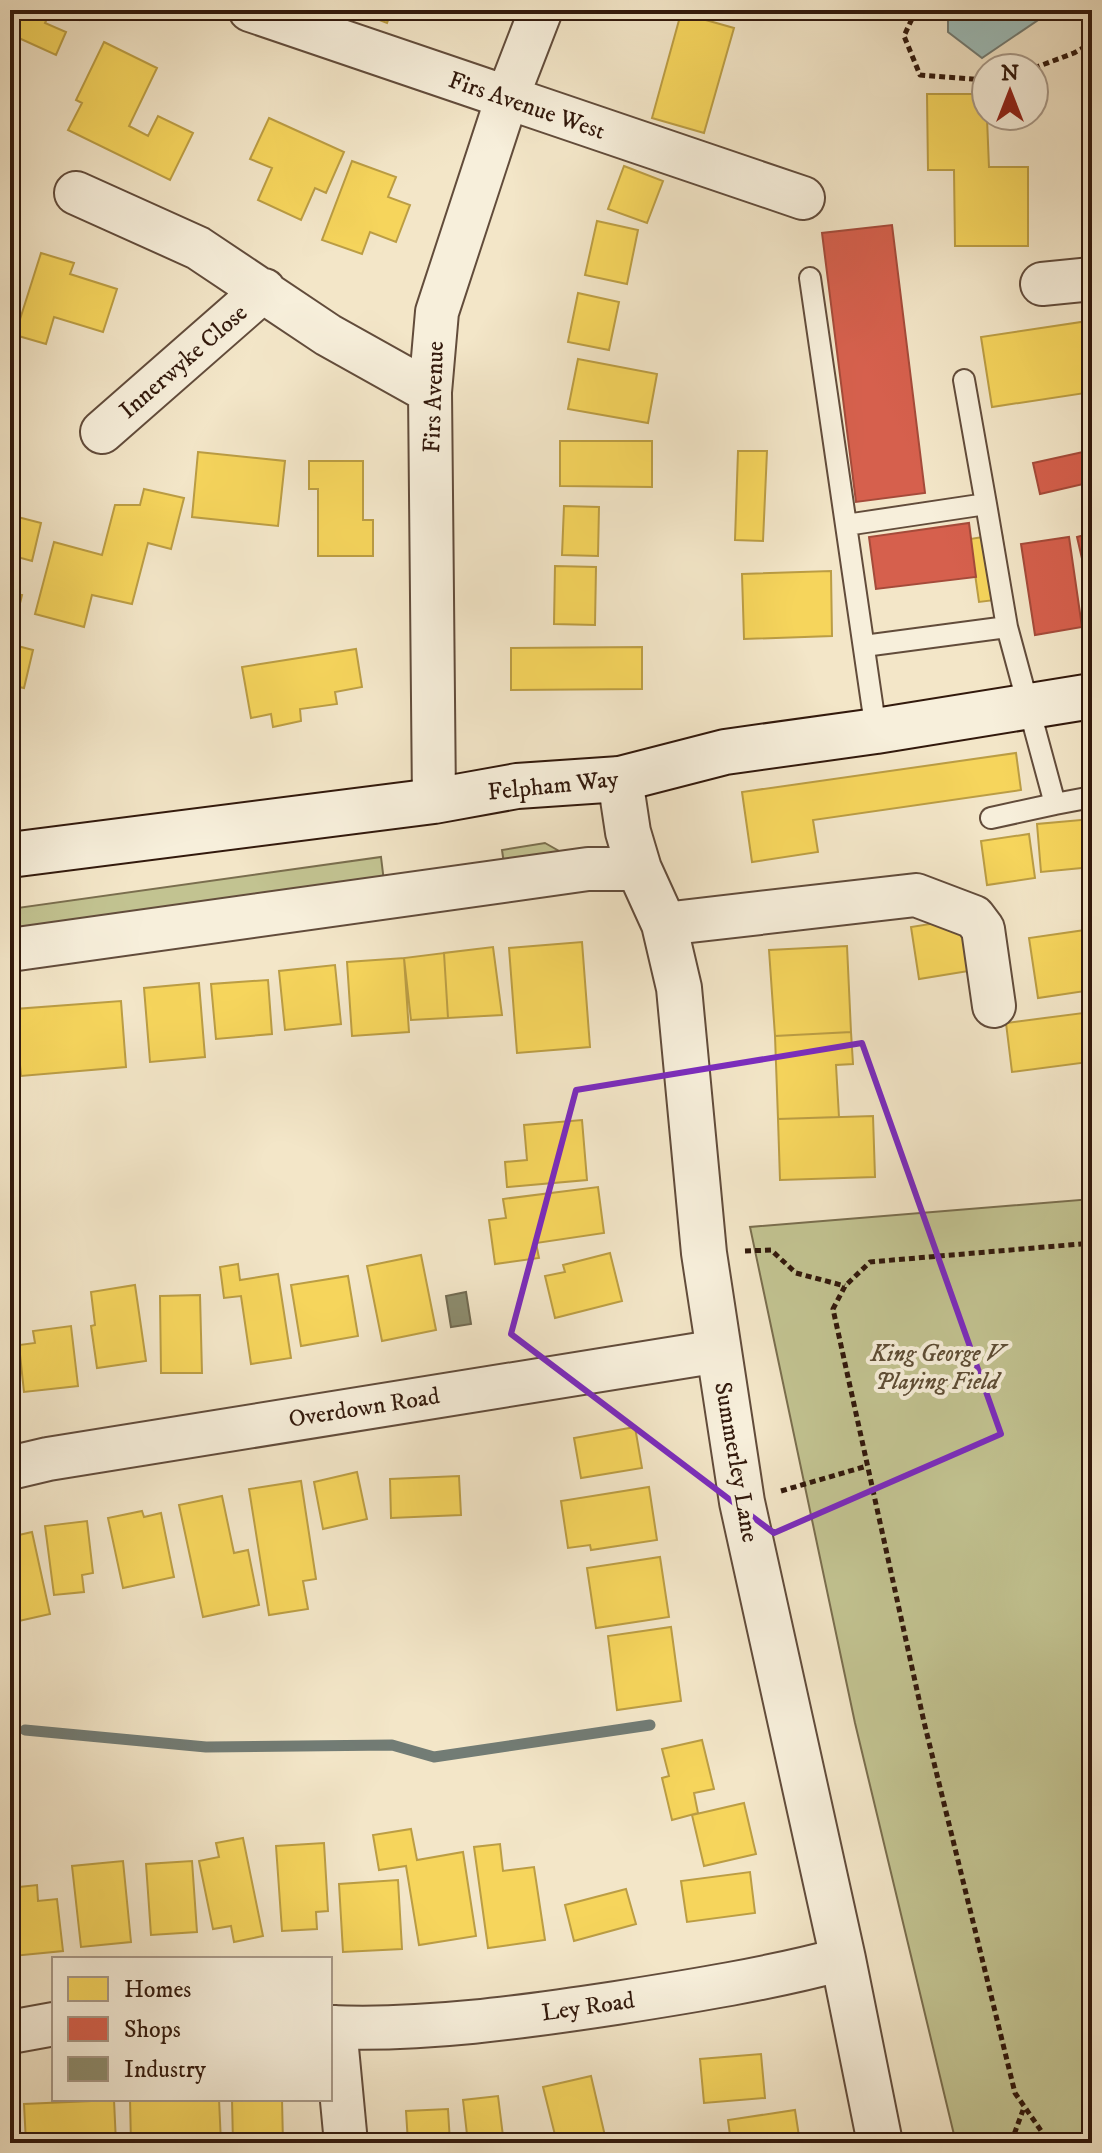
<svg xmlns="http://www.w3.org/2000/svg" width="1102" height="2153" viewBox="0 0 1102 2153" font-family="'IM FELL DW Pica',serif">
<rect width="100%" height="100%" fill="#f3e6c8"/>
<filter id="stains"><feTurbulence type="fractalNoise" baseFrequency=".0025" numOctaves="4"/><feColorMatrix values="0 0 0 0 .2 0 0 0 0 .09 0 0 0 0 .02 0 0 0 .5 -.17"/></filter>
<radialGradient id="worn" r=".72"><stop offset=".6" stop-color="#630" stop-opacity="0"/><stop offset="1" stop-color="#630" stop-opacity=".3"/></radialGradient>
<path fill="#c2c391" stroke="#7a6e4e" stroke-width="2" d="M545,843L575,860L505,871L502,850Z
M381,857L385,890L10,946V909Z
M1092,1199V2143H956L855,1723L750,1227Z"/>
<path fill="#9dbebb" stroke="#727c75" stroke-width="2" d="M948,10H1053L982,58L948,32Z"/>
<path fill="#f6d55c" stroke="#bb9d44" stroke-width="2" d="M19,10H51L45,23L66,32L56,55L10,34V16L15,19Z
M58,10H84L79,20Z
M354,10H392L387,23Z
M681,13L734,28L704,133L652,118Z
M104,42L157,68L129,126L148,136L158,116L193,133L170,180L68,130L82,103L76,100Z
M927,94H986L989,167H1028V246H955L954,170H928Z
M269,118L344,152L326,193L315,188L301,220L258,200L272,168L250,159Z
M352,161L396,177L388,197L410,205L396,242L370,232L362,254L322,240Z
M624,166L663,181L647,223L608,209Z
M597,221L638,230L627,284L585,275Z
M41,253L74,263L70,274L117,289L103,332L54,317L46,344L15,335Z
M578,293L619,302L609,350L568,342Z
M1088,321L1092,347V392L992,407L981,337Z
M578,359L657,374L648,423L568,409Z
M560,441H652V487L560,486Z
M738,451H767L763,541L735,540Z
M198,452L285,461L278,526L192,517Z
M309,461H363V520H373V556H318V489H309Z
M144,489L184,498L171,549L148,543L132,604L92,595L84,627L35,614L54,542L102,555L115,505H140Z
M564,506L599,507L598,556L562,555Z
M10,515L41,523L32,561L10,555Z
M1002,534L1011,598L979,602L970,539Z
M555,566L596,567L595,625L554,624Z
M831,571L832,636L744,639L742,574Z
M10,593L22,595L10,644L33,650L24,688L14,686L10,703Z
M642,647V689L511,690V648Z
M356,649L362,687L335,692L337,704L300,709L301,721L273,727L271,714L251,718L242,667Z
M1016,753L1021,790L813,820L818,852L752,862L742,792Z
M1092,819V867L1041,872L1037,824Z
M1029,834L1035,878L987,885L981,841Z
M974,917L981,969L919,979L911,927Z
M1092,929V990L1038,998L1029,938Z
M582,942L590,1047L517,1053L509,948Z
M847,946L851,1032L775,1036L769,950Z
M493,947L502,1015L448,1018L444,953Z
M444,953L448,1018L411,1020L404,958Z
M404,958L409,1032L352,1036L347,962Z
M335,965L341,1024L285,1030L279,971Z
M268,980L272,1034L216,1039L211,984Z
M199,983L205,1057L150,1062L144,988Z
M121,1001L126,1067L21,1076L15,1009Z
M1083,1013L1089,1062L1012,1072L1006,1023Z
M851,1032L853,1064L836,1065L839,1117L778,1119L775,1036Z
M873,1116L875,1177L780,1180L778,1119Z
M582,1120L587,1180L507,1187L505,1162L527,1160L524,1125Z
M598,1187L604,1233L536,1243L539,1258L495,1264L489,1220L506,1218L503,1199Z
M610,1253L622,1301L555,1318L545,1276L565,1272L563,1265Z
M421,1255L436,1330L382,1341L367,1266Z
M238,1264L240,1280L278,1274L291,1358L251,1364L241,1296L224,1298L220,1267Z
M348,1276L358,1336L301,1346L291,1285Z
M135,1285L146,1361L97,1368L91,1326L95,1325L91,1292Z
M200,1295L202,1373H161L160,1296Z
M71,1326L78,1386L24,1392L19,1345L35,1343L33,1331Z
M635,1427L642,1468L581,1478L574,1438Z
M357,1472L367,1519L323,1529L314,1482Z
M459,1476L461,1515L391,1518L390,1479Z
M301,1481L316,1579L303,1581L308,1609L269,1615L249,1489Z
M649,1487L657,1540L591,1550L590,1545L568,1548L561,1501Z
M222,1496L234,1553L248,1550L259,1605L203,1617L179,1505Z
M142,1511L144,1517L161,1513L174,1577L123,1588L108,1518Z
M87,1521L93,1573L82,1575L84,1592L54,1595L45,1526Z
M32,1532L50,1614L10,1623V1537Z
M660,1557L669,1617L596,1628L587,1568Z
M671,1627L681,1701L617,1710L608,1636Z
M702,1740L714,1789L694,1793L698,1813L672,1820L662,1778L669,1776L662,1749Z
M744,1803L756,1854L704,1866L692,1815Z
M411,1829L417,1860L463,1852L476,1936L419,1945L406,1866L379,1870L373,1835Z
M243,1838L263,1936L234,1942L231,1926L213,1929L199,1861L219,1857L216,1843Z
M324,1843L328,1911L316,1912L317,1929L282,1931L276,1846Z
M500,1844L503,1871L534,1867L545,1940L488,1948L474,1847Z
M123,1861L131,1942L81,1947L72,1866Z
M192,1861L197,1932L151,1935L146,1864Z
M750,1872L755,1913L687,1922L681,1881Z
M398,1880L402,1949L343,1952L339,1884Z
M37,1885L38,1901L57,1899L63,1951L13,1956L10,1888Z
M626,1889L636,1924L574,1941L565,1905Z
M761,2054L765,2098L704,2103L700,2059Z
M591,2076L605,2136L576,2143H557L543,2087Z
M498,2096L503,2136L533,2133L534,2143H468L463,2100Z
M130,2099H219L221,2143H131Z
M232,2099H282L283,2143H233Z
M114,2100L116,2143H26L24,2104Z
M448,2109L450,2143H408L406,2111Z
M795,2110L800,2143H731L728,2120Z
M10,2127H16L17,2143H10Z"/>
<path fill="#d6604d" stroke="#a54b3a" stroke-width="2" d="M892,225L925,493L856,502L822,233Z
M1092,450V482L1040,494L1033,463Z
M969,523L976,577L876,589L869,537Z
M1092,533V602L1077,537Z
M1069,537L1082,627L1035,635L1021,544Z"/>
<path fill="#8c8c6e" stroke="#716a51" stroke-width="2" d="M466,1292L471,1324L451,1327L446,1296Z"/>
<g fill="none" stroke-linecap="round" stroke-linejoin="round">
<path stroke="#727c75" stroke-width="11" d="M25,1730L206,1747L392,1745L434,1757L650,1725"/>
<defs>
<path id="service" d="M810,278L876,731
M986,504L1007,627L1055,804L991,818
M846,525L986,504L964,380
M864,646L1007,627
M1055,804L1092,797"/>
<path id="minor" d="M250,10L803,198
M76,193L198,248L328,335L430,392
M1042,284L1092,279
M102,432L264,290
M434,801L430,392L437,312L507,98L541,10
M664,924L916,895L974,917L983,929L994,1006
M10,950L588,869H639
M10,1468L48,1459L719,1351
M330,2027C423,2031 524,2017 616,2003C692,1991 768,1979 843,1959
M335,2027L346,2143
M10,2032L54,2024"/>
<path id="tertiary" d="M620,779L628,832L639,869L664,924L679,988L704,1253L742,1502L843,1959L880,2143"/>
<path id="secondary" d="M10,855L434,801L517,786L620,779L725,752L876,731L1092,696"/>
</defs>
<use href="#service" stroke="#624c3b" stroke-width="24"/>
<use href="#minor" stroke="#624c3b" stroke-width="46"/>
<use href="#tertiary" stroke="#624c3b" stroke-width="48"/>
<use href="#secondary" stroke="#32190c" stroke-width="48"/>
<path stroke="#32190c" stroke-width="5" stroke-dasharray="6 4" stroke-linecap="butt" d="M916,10L904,36L920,75L986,80
M1034,68L1074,53L1092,43
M745,1251L771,1250L796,1273L845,1286
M781,1491L867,1466
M1011,2143L1023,2110
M1056,2143L1044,2135L1015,2093L924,1722L833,1309L845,1286L870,1262L1092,1243"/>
<use href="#service" stroke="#f7efdb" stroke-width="20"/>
<use href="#minor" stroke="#f7efdb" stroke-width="42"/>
<use href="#tertiary" stroke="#f7efdb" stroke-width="44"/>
<use href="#secondary" stroke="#f7efdb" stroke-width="44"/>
</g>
<path fill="none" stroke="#7b2cbf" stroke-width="6" stroke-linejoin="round" d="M862,1043L1001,1434L774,1533L511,1334L576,1090Z"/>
<g text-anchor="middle" stroke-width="8" stroke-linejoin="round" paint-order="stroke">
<g font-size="24" fill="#32190c" stroke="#f7efdb">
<text transform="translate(527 105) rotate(19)" y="8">Firs Avenue West</text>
<text transform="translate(183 361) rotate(-41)" y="8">Innerwyke Close</text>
<text transform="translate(433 397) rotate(-88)" y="8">Firs Avenue</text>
<text transform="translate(553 785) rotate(-6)" y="8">Felpham Way</text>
<text transform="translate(364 1407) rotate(-9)" y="8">Overdown Road</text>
<text transform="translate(737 1462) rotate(80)" y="8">Summerley Lane</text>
<text transform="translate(588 2006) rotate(-8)" y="8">Ley Road</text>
</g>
<g font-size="24" font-style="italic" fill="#5d4c34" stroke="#f7efdb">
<text x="937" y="1361">King George V<tspan x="937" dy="28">Playing Field</tspan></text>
</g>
</g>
<rect width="1102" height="2153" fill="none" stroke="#f3e6c8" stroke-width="40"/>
<rect x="12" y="12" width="1078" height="2129" fill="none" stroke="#32190c" stroke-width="4"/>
<rect x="20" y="20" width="1062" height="2113" fill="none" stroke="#32190c" stroke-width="2"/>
<rect x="52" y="1957" width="280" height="144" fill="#f7efdb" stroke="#a89988" stroke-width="2"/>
<rect x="68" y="1977" width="40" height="24" fill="#f6d55c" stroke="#a89988" stroke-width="2"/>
<text x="124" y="1997" font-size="24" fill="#32190c">Homes</text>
<rect x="68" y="2017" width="40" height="24" fill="#d6604d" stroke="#a89988" stroke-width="2"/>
<text x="124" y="2037" font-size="24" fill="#32190c">Shops</text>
<rect x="68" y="2057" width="40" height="24" fill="#8c8c6e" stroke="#a89988" stroke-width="2"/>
<text x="124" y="2077" font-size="24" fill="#32190c">Industry</text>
<g transform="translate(1010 92)"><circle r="38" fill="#f7efdb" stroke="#a89988" stroke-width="2"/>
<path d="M0-6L14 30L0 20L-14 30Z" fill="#8f2418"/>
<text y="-12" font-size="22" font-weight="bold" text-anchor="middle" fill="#32190c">N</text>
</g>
<rect width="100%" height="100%" filter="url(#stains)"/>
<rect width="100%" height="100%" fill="url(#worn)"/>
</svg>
